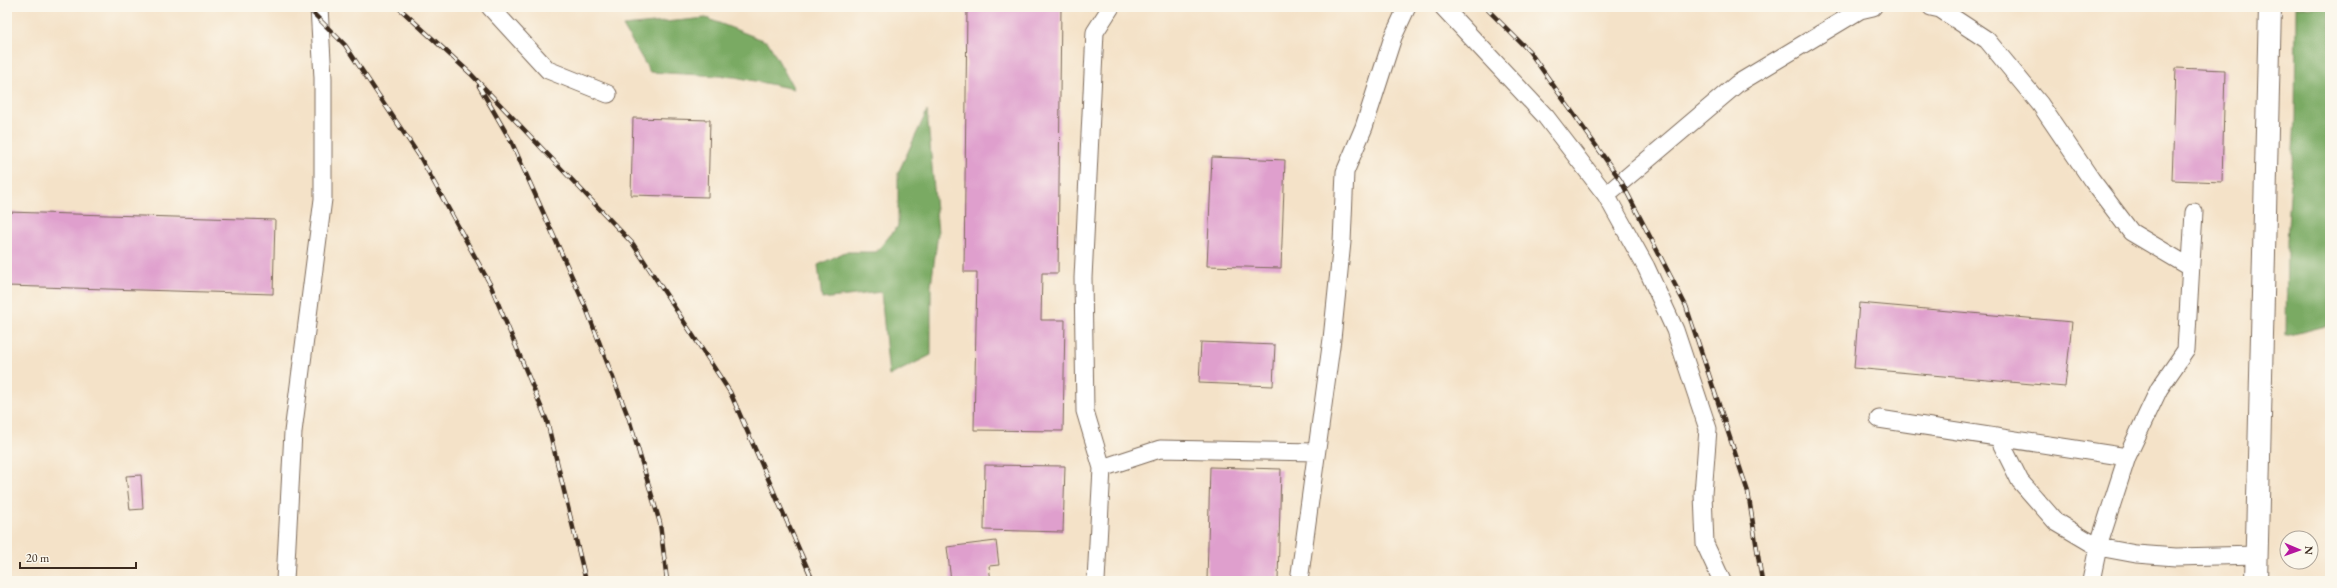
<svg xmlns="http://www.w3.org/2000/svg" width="2337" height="588" viewBox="0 0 2337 588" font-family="'EB Garamond',serif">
<rect width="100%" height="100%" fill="#fbf7ec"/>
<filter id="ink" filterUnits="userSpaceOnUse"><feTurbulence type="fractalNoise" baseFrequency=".025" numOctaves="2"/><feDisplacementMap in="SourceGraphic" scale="8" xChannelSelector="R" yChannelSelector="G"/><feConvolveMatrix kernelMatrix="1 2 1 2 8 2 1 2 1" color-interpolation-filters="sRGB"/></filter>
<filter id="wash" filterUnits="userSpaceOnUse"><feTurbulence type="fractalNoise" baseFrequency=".012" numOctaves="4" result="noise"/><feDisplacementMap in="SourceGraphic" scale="16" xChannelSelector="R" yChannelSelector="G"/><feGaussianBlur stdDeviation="0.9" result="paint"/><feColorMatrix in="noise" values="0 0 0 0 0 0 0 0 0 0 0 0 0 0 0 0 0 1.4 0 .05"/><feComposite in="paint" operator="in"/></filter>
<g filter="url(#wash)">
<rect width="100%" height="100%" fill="#f4e2c8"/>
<path fill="#7aaa64" stroke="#5a6a41" d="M2296,7H2330V325L2286,336L2287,241L2295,119Z
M706,18L768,42L794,89L735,77L650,72L623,26Z
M927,111L938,233L931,286V355L889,376L881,292L822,299L818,265L845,252H876L898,226V173Z"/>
<g id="blocks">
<path fill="#df9fcd" d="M967,7H1061L1058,273H1042L1041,320H1065L1063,431L974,430L977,272H964Z
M2176,68L2225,70L2222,182L2172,180Z
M633,118L710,120L708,197L631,195Z
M1212,157L1285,160L1281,268L1207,266Z
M7,212L275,220L273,294L7,286Z
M1859,303L2072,322L2065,387L1854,368Z
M1201,342L1275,345L1273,386L1199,383Z
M985,465L1065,466L1063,532L984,530Z
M1210,467L1281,469L1278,581H1207Z
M141,475L143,509L130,510L126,476Z
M2329,536L2330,581H2327Z
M996,541L999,565L989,566L991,581H951L947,547Z"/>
</g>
</g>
<g filter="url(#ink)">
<use href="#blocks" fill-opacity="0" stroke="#7c6a5a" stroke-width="1"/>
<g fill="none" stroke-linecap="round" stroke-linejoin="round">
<defs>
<path id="service" d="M490,7L548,70L608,94
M1443,7L1546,117L1606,195L1646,267L1675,330L1708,429L1703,494L1705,544L1722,581
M1931,7L1940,9L1987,40L2040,104L2091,179L2131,232L2190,267
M1606,195L1737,84L1860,10L1873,7
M1879,419L2127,457
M1998,437L2020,481L2056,522L2098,547L2136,554L2176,557L2257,555
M1102,468L1160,449L1316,452
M285,581L293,432L323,199V78L319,7
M1096,581L1102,468L1085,411L1083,278L1095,32L1111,7
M1299,581L1332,339L1342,242L1345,172L1364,127L1393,37L1407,7
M2091,581L2098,547L2127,457L2159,389L2186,350L2194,212"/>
<path id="minor" d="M2256,581L2270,7"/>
</defs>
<use href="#service" stroke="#7c6a5a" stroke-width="19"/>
<use href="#minor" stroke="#7c6a5a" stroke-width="24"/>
<use href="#service" stroke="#fff" stroke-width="17"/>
<use href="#minor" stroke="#fff" stroke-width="22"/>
<defs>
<path id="rail" d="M307,7L345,45L420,157L490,284L547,421L586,581
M398,7L471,74L633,244L730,392L813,581
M1485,7L1529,51L1621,181L1686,306L1748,492L1762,581
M479,86L512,143L539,203L586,308L629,419L660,523L667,581"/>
</defs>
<use href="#rail" stroke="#3b2a1e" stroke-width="4.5"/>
<use href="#rail" stroke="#fbf7ec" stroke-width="3" stroke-dasharray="9" stroke-linecap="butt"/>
</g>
</g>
<rect width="2337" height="588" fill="none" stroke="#fbf7ec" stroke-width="24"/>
<g transform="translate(2299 550) rotate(92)"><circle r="19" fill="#fbf7ec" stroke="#aea59a"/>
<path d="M0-3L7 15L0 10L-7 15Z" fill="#b5179e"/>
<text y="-6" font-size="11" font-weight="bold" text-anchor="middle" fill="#3b2a1e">N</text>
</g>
<path d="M20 562v6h116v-6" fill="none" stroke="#3b2a1e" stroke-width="2"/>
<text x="26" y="562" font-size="12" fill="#3b2a1e" stroke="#fbf7ec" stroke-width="3" paint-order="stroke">20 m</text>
</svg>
